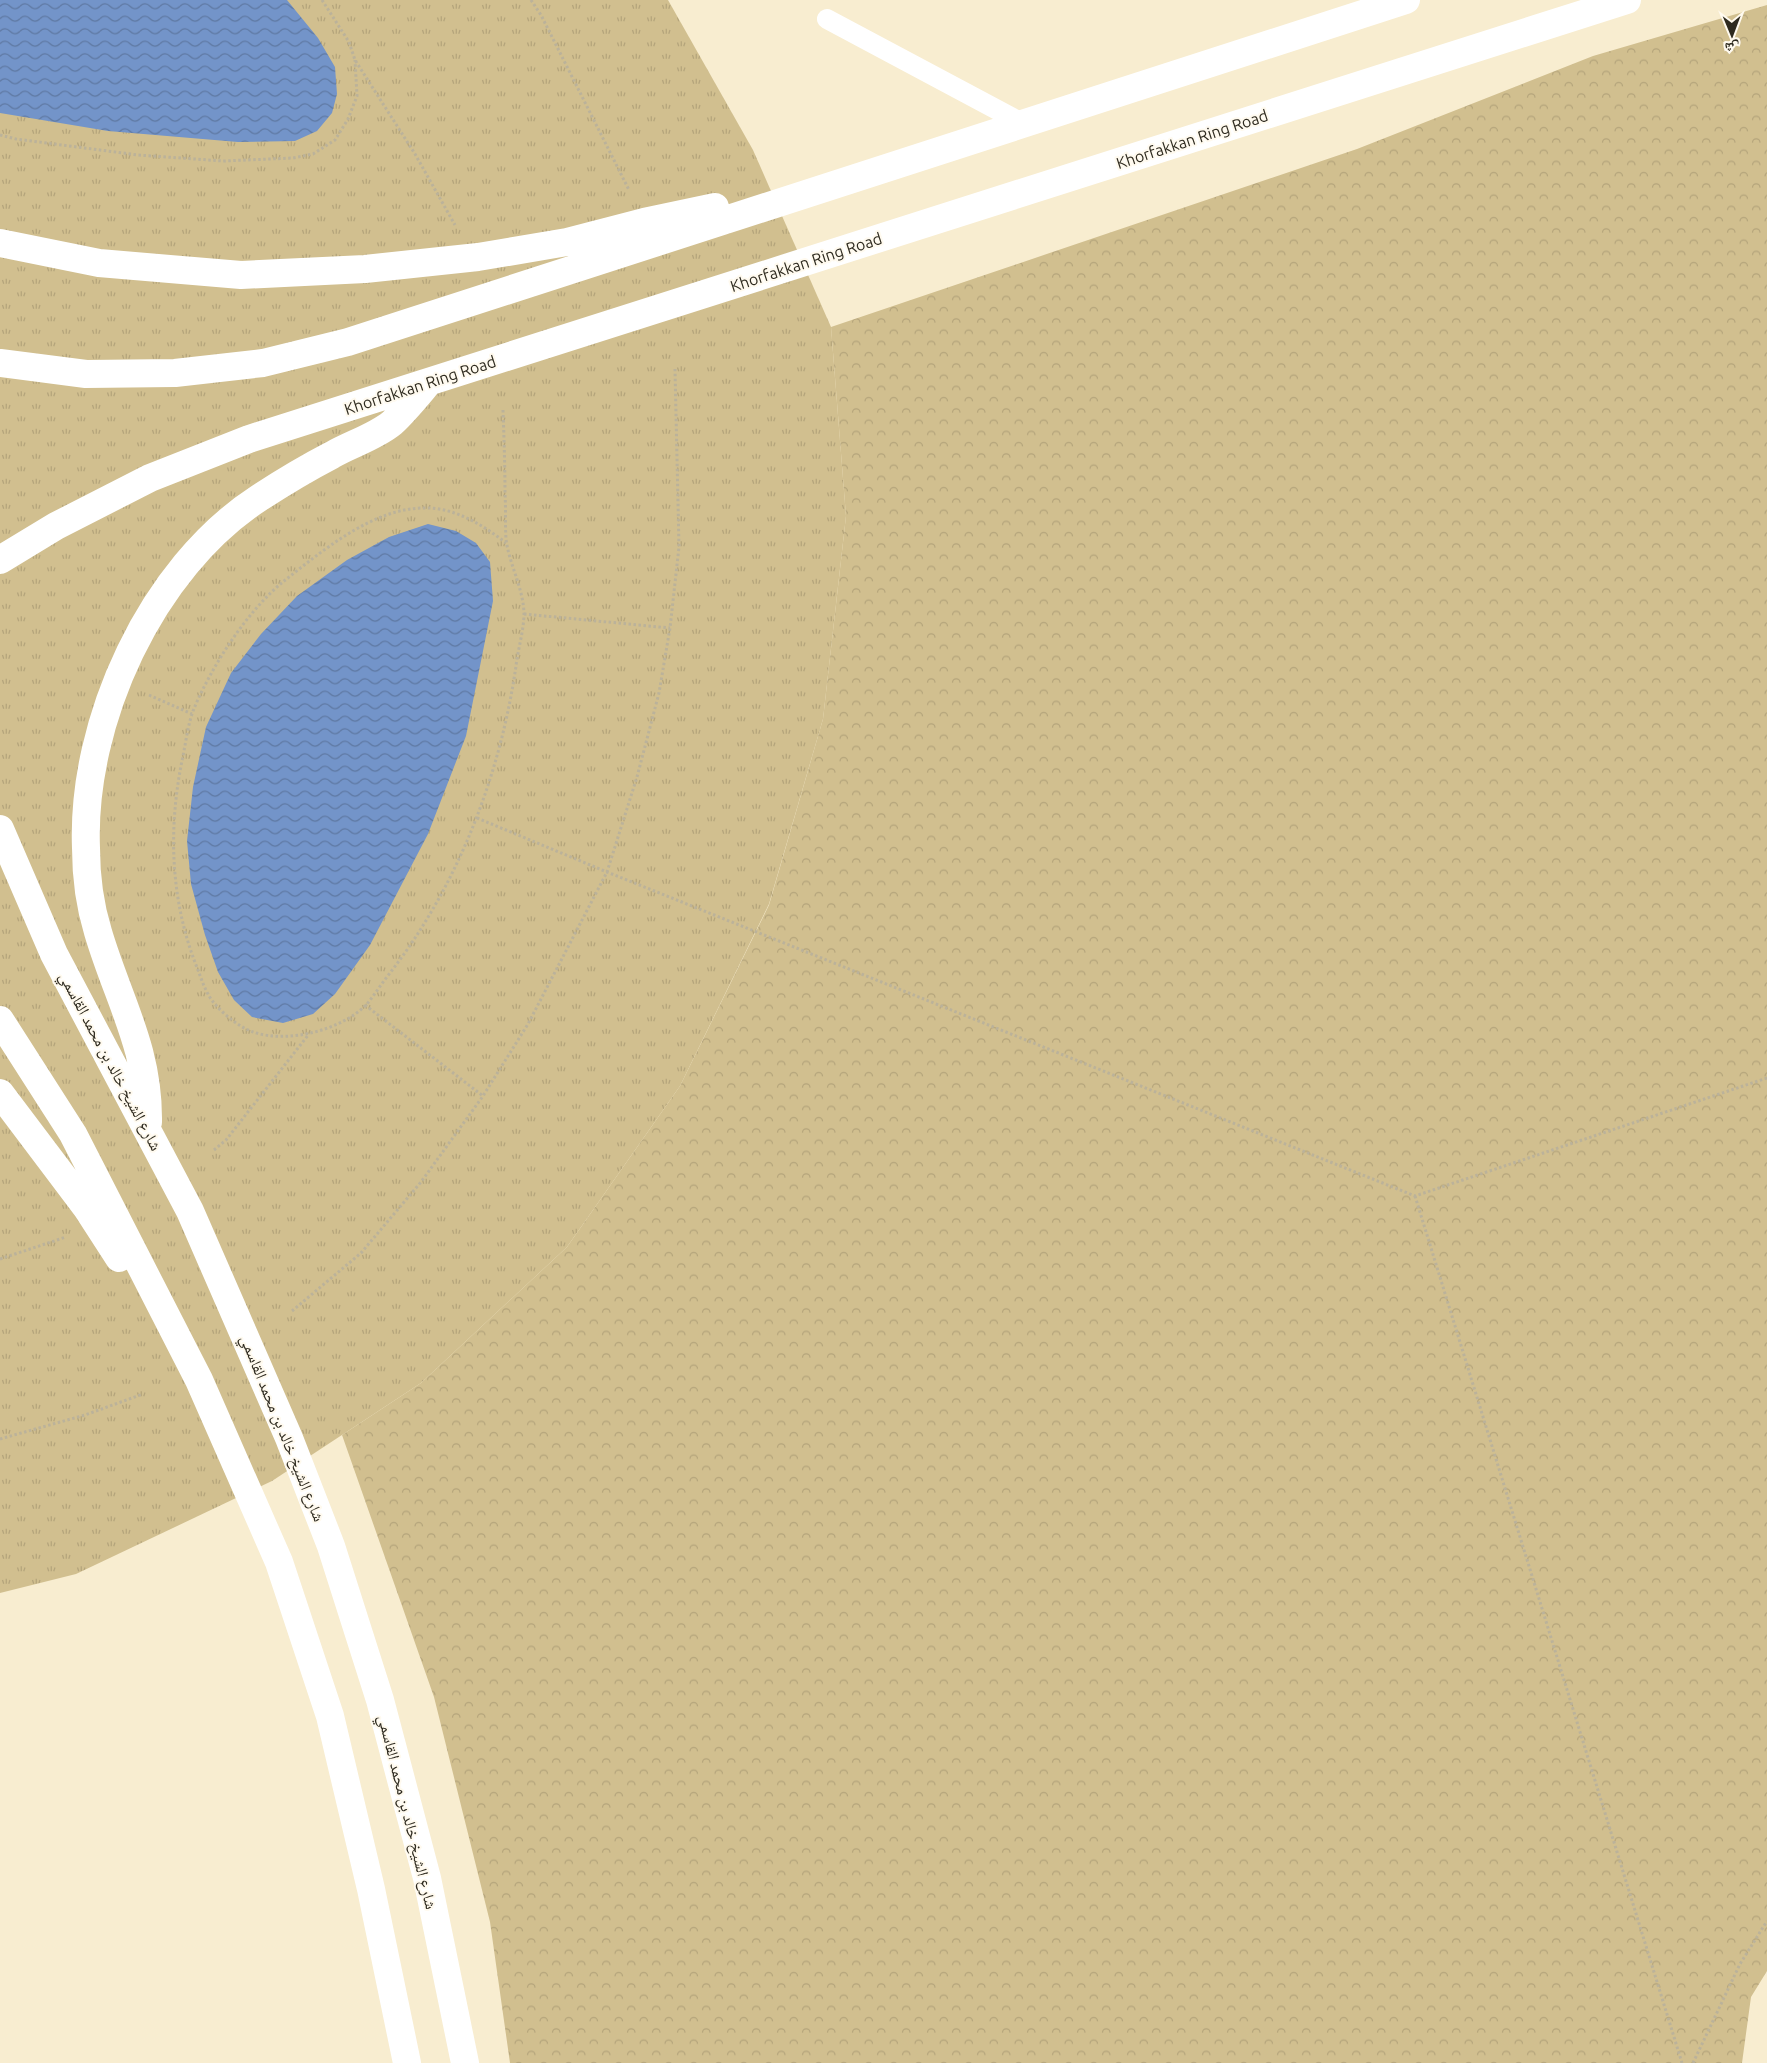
<svg xmlns="http://www.w3.org/2000/svg" width="1767" height="2063" viewBox="0 0 1767 2063" font-family="Ubuntu,'Noto Naskh Arabic',sans-serif">
<defs>
<pattern id="grass-tufts" width="24" height="20" patternUnits="userSpaceOnUse" patternTransform="scale(1.25)"><rect width="24" height="20" fill="#d1bf8f"/><path d="M3 7l-1-3M5 7V3M7 7l1-3M15 17l-1-3M17 17v-4M19 17l1-3" fill="none" stroke="#b4a47b"/></pattern>
<pattern id="park-crowns" width="20" height="18" patternUnits="userSpaceOnUse" patternTransform="scale(1.25)"><rect width="20" height="18" fill="#d1bf8f"/><path d="M2 6a3 3 0 1 1 6 0M12 15a3 3 0 1 1 6 0" fill="none" stroke="#b4a47b"/></pattern>
<pattern id="water-waves" width="16" height="10" patternUnits="userSpaceOnUse" patternTransform="scale(1.25)"><rect width="16" height="10" fill="#7394c9"/><path d="M0 5q4-4 8 0t8 0" fill="none" stroke="#5f79a3"/></pattern>
</defs>
<rect width="100%" height="100%" fill="#f8edd0"/>
<path fill="url(#grass-tufts)" d="M0,0H668L753,150L831,327L846,516L823,719L769,904L680,1086L567,1247L421,1383L272,1481L76,1574L0,1593Z"/>
<path fill="url(#park-crowns)" d="M1767,5V1971L1751,1997L1742,2063H510L490,1922L434,1697L342,1435L421,1383L567,1247L680,1086L769,905L823,719L846,516L831,327L1357,149L1593,56Z"/>
<path fill="url(#water-waves)" d="M0,0H287L318,38L335,67L337,94L332,113L317,131L295,141L238,142L108,131L0,113Z
M428,524L456,531L476,543L490,562L493,601L466,736L428,834L370,945L335,994L313,1014L283,1023L252,1017L234,1000L218,972L205,935L191,884L187,841L193,787L206,727L231,673L261,634L297,596L347,560L389,537Z"/>
<g fill="none" stroke-linecap="round" stroke-linejoin="round">
<path stroke="#bbb29a" stroke-width="3" stroke-dasharray="2.5 2.5" stroke-linecap="butt" d="M322,0L349,42L355,60L415,154L455,225
M531,0L541,15L629,190
M0,135L16,139L138,155L223,161L293,158L313,154L335,140L348,119L357,96L355,60
M503,410C504,438 505,466 505,494C506,509 505,524 506,539C509,564 523,587 524,613C524,630 518,649 516,666C500,776 458,885 390,973C382,983 375,994 367,1004C342,1030 288,1044 253,1032C238,1027 215,1008 208,994C203,985 200,975 196,965C170,898 168,826 183,756C186,741 188,725 193,711C211,667 247,611 284,581C322,551 373,508 424,508C454,507 483,525 506,543
M524,614L670,628
M149,695L192,714
M477,818L607,872L1415,1196L1767,1078
M365,1005L483,1096
M214,1150L226,1140L309,1034
M1415,1196L1682,2063
M0,1259L66,1237
M292,1311L361,1253L421,1182L483,1096L528,1024L607,872L637,777L659,693L670,628L679,547L675,369
M0,1439L85,1415L143,1394
M1693,2063L1740,1964L1767,1921"/>
<path stroke="#fff" stroke-width="20" d="M827,19L1024,124"/>
<path stroke="#fff" stroke-width="28" d="M0,243L99,263L241,275L365,269L478,257L567,242L644,222L715,207
M0,363L86,374L175,373L263,363L348,342L1406,0
M0,560L56,526L150,478L249,439L1627,0
M0,829L54,954L190,1211L289,1438L331,1546L380,1700L427,1878L465,2063
M0,1020L73,1134L199,1380L279,1562L330,1716L371,1889L407,2063
M0,1093L86,1207L119,1258
M148,1122C149,1048 118,1000 98,932C90,906 86,875 86,848C81,722 151,568 259,498C282,483 307,468 332,455C351,444 375,437 392,423C405,411 417,396 428,383"/>
</g>
<g text-anchor="middle" stroke-width="4" stroke-linejoin="round" paint-order="stroke">
<g font-size="16" fill="#2e2a1f" stroke="#fffaef">
<text transform="translate(1192 139) rotate(-18)" y="6">Khorfakkan Ring Road</text>
<text transform="translate(806 262) rotate(-18)" y="6">Khorfakkan Ring Road</text>
<text transform="translate(420 385) rotate(-18)" y="6">Khorfakkan Ring Road</text>
<text transform="translate(111 1061) rotate(62)" y="6">شارع الشيخ خالد بن محمد القاسمي</text>
<text transform="translate(283 1428) rotate(68)" y="6">شارع الشيخ خالد بن محمد القاسمي</text>
<text transform="translate(408 1812) rotate(76)" y="6">شارع الشيخ خالد بن محمد القاسمي</text>
</g>
</g>
<g transform="translate(1732 35) rotate(179)" stroke="#fffaef" stroke-width="4" paint-order="stroke">
<path d="M0-4L9 19L0 12L-9 19Z" fill="#2e2a1f"/>
<text y="-8" font-size="14" font-weight="bold" text-anchor="middle" fill="#2e2a1f">ش</text>
</g>
</svg>
